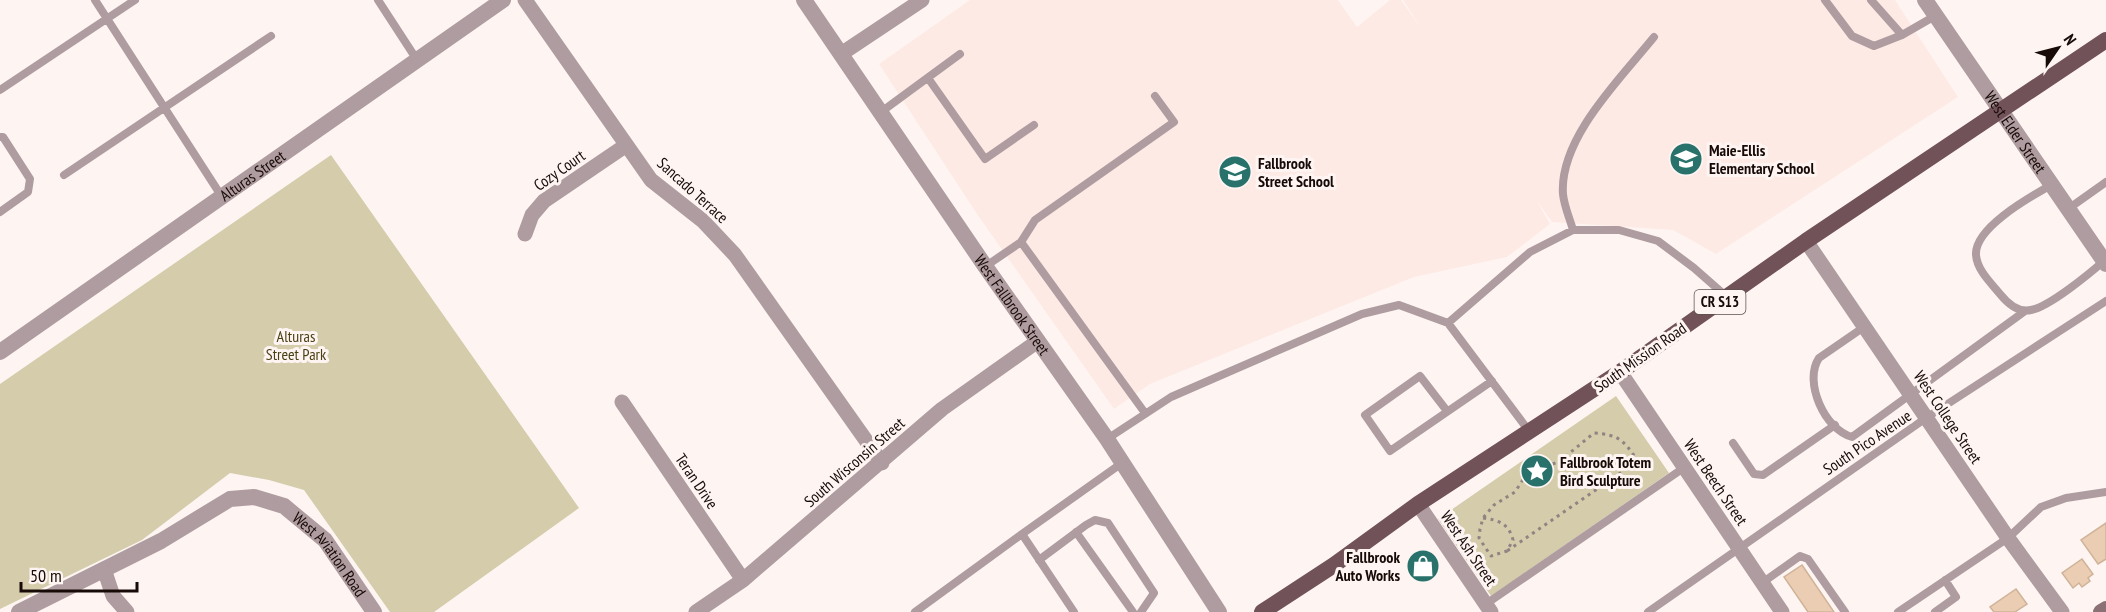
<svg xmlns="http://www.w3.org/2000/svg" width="2106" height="612" viewBox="0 0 2106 612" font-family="'PT Sans Narrow',sans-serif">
<rect width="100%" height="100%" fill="#fef5f3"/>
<path fill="#feeae4" d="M970,0H1338L1357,27L1390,0H1401L1421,28L1403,0H1895L1958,97L1716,254L1673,230L1552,222L1537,201L1550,224L1507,257L1414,277L1150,384L1114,409L977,214L879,64Z"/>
<path fill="#d4ccaa" d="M331,155L579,508L434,612H390L304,490L269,480L230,473L142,540L0,609V384Z
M1616,396L1669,473L1491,596L1438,519Z"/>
<path fill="#eacdb2" stroke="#cfb398" stroke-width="1.5" d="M2106,523V559L2098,564L2081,540Z
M2082,559L2093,574L2088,578L2090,581L2082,587L2079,583L2073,588L2062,573Z
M1802,565L1834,612H1808L1784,577Z
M2016,589L2027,604L2015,612H1994L1990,607Z"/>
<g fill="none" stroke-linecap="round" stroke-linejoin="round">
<path stroke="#8f8482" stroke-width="3" stroke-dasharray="3 4.5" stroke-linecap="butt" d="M1483,518C1499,520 1509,524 1513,540L1507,551L1491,556L1479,538L1480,529L1483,518L1494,505L1515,492L1526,475L1560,461L1594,433C1620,435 1623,440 1638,461L1507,551"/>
<path stroke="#af9ca0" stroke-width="8" d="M95,0L222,197
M378,0L417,60
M1825,0L1852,36L1874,46L1902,35L1935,16
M1871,0L1902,35
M928,78L985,159L1034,125
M0,90L135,0
M881,112L960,54
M0,137H3L30,179L28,192L0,212
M64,175L271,36
M2051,185C2030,197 1974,228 1976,255C1977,270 1991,283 2000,294C2008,304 2018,313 2031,310C2049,307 2089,274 2104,261
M2068,209L2106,182
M1573,230C1570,219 1564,206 1563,194C1559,138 1621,78 1654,37
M1021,242L1035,220L1174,122L1155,96
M986,266L1021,242L1145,413
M1448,323L1530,252L1573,230H1619L1658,241L1694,268L1727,297
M1864,327L1819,358C1803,382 1825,430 1852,437L2025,311
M1447,411L1420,376L1365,415L1390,451L1492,381
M1107,439L1171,397L1362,314L1399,305L1448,323L1529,431
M1733,443L1754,474L1763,475L1835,425
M1076,532L1133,612
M1039,560L1086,525L1095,520L1108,523L1154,593L1141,612
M1762,583L1800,556L1808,559L1845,612
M1486,604L1685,467
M915,612L1022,534
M1074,612L1022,534L1122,463
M1648,612L1926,418L2106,301
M1898,612L2008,538L2041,507L2066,498L2106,492
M1935,612L1956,597L1945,580"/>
<path stroke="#af9ca0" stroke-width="15" d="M525,0L651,180L703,221L735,255L882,463
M841,54L922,0
M525,234L532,215L544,201L625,146
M1806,241L2008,538L2062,612
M1620,372L1782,612
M622,402L743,580
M1418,504L1491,612
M104,569L113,596L127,612
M696,612L743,580L942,409L1038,341"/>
<g stroke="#af9ca0" stroke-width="16">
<path id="s1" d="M804,0L985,266L1107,439L1219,612"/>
<path id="s2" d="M1925,0L2106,264"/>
<path id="s3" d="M0,352L503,0"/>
<path id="s4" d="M19,612L161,541L230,499L254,497L284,506L325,540L374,612"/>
</g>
<path stroke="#8b7176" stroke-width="16" d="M2101,612L2106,609"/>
<path stroke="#715259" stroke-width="16" d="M1262,612L1334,565L1418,504L1620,372L1806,241L2106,40"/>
</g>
<defs>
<symbol id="school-disc" viewBox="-11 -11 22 22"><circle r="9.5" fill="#29726b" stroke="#fef5f3"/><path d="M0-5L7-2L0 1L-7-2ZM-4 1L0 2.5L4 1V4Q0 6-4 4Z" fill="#fff"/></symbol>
<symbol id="sight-disc" viewBox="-11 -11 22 22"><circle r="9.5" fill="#29726b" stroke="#fef5f3"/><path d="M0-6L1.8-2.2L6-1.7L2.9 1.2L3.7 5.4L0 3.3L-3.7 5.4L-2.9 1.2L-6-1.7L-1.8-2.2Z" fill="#fff"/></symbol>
<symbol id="shop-disc" viewBox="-11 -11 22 22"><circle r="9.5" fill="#29726b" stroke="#fef5f3"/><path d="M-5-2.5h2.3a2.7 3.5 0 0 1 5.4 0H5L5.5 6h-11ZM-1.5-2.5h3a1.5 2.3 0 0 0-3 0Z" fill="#fff"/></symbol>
</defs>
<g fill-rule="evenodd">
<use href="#school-disc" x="1667" y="140" width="38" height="38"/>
<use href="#school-disc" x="1216" y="153" width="38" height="38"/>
<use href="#sight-disc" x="1518" y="452" width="38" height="38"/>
<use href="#shop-disc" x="1404" y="547" width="38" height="38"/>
</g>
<g text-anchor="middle" stroke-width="6" stroke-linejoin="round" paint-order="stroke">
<rect fill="#fef5f3" stroke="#5c504e" stroke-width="1.5" x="1694.5" y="290" width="51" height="24" rx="4.5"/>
<g font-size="15" font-weight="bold" fill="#170a07">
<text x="1720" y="307">CR S13</text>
</g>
<g font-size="16" fill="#170a07" stroke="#fef5f3">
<text dy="6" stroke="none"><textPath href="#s2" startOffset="160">West Elder Street</textPath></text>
<text transform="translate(559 170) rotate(-35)" y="6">Cozy Court</text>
<text dy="6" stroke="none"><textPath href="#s3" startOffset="308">Alturas Street</textPath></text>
<text transform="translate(693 190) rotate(42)" y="6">Sancado Terrace</text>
<text dy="6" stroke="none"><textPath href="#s1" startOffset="369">West Fallbrook Street</textPath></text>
<text transform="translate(1640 357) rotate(-35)" y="6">South Mission Road</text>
<text transform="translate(1948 417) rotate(56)" y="6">West College Street</text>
<text transform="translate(1867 442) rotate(-34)" y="6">South Pico Avenue</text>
<text transform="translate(854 462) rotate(-41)" y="6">South Wisconsin Street</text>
<text transform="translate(697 481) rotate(56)" y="6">Teran Drive</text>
<text transform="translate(1716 482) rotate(56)" y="6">West Beech Street</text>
<text transform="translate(1469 548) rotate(56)" y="6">West Ash Street</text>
<text dy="6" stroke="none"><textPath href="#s4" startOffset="362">West Aviation Road</textPath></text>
</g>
<g font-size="16" font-weight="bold" fill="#170a07" stroke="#fef5f3" text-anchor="start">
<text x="1709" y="156">Maie-Ellis<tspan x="1709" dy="18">Elementary School</tspan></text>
<text x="1258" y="169">Fallbrook<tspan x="1258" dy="18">Street School</tspan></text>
<text x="1560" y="468">Fallbrook Totem<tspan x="1560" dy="18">Bird Sculpture</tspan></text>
<text x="1400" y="563" text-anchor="end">Fallbrook<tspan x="1400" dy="18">Auto Works</tspan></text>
</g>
<g font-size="16" fill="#4a4013" stroke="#fef5f3">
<text x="296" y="342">Alturas<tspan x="296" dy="18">Street Park</tspan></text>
</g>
</g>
<g transform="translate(2058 48) rotate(55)" stroke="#fef5f3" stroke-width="4.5" paint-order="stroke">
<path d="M0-4.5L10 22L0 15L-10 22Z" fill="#170a07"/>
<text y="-9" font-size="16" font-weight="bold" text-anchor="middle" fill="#170a07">N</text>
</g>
<path d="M21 582v9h116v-9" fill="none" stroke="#170a07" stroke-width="3"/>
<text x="30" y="582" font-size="18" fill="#170a07" stroke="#fef5f3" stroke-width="4.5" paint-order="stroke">50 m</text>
</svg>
